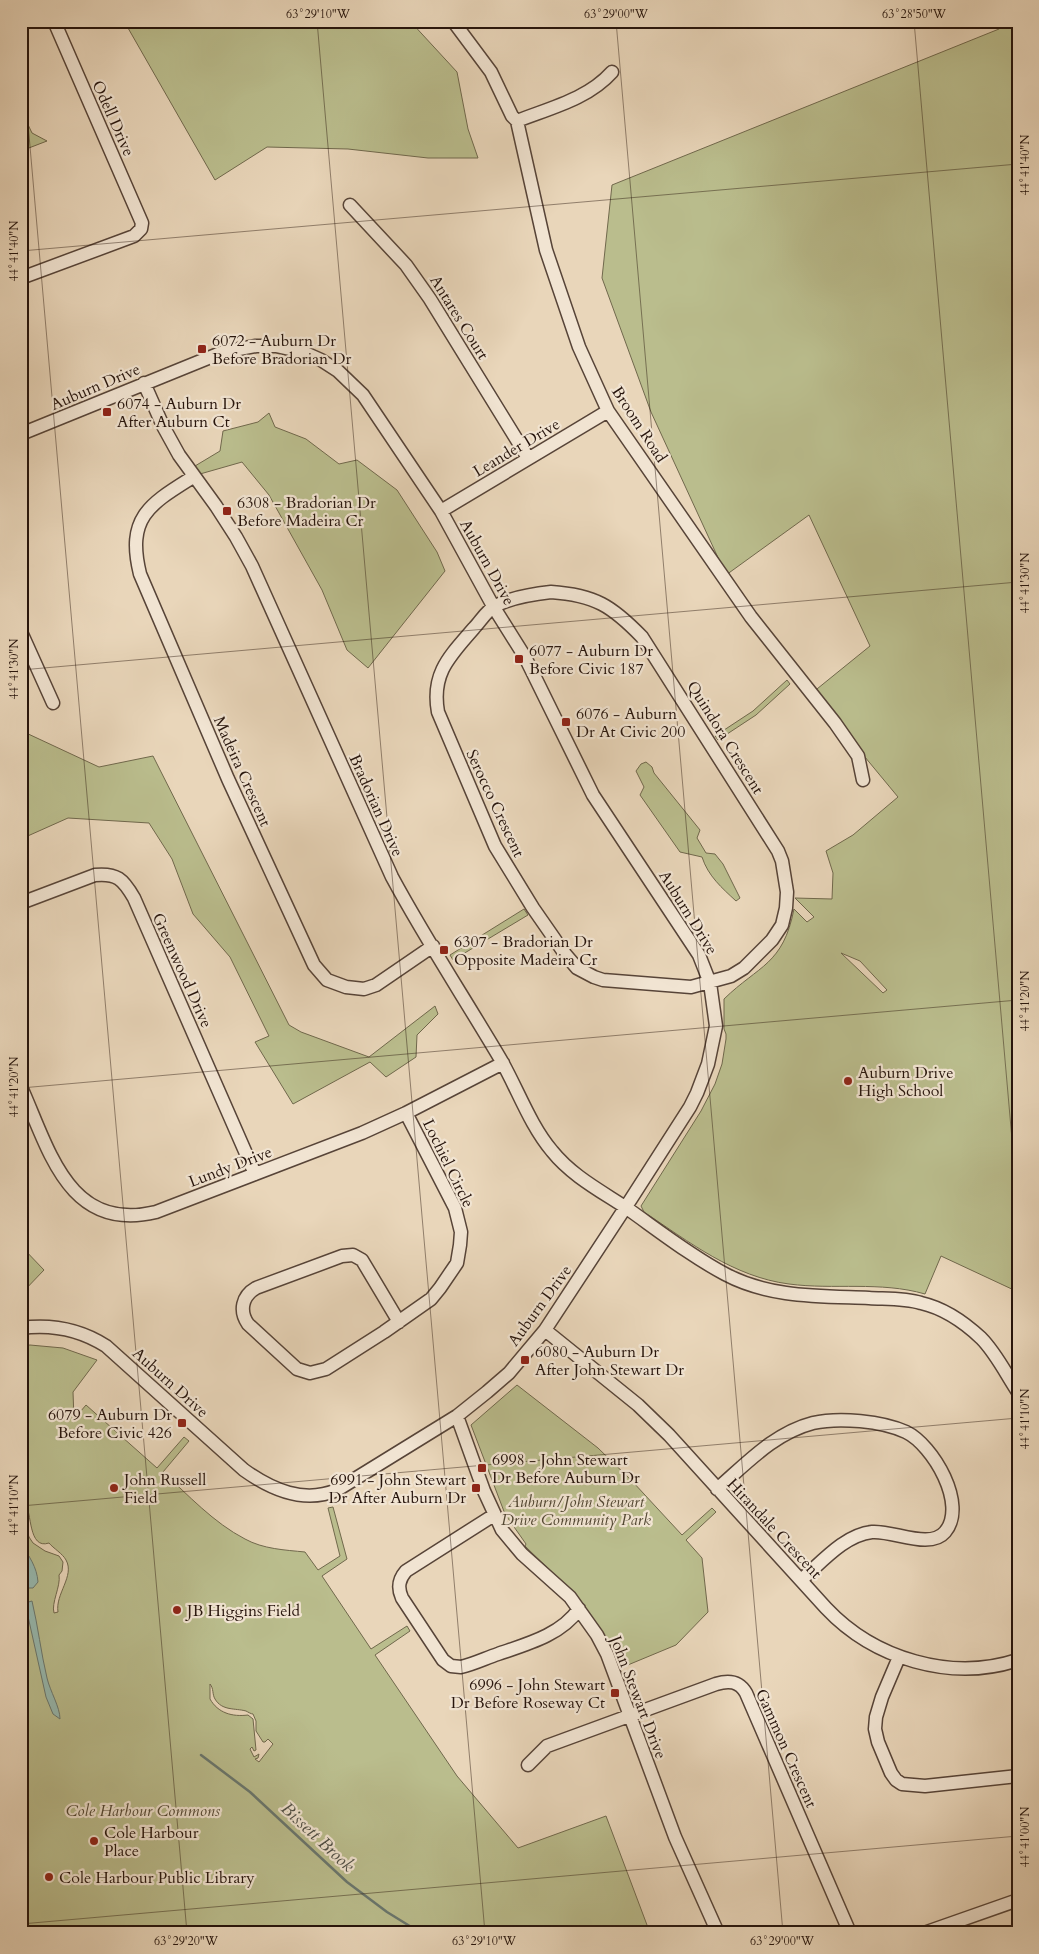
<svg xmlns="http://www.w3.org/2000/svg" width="1039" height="1954" viewBox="0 0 1039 1954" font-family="Cardo,serif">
<rect width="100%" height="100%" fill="#e9d6ba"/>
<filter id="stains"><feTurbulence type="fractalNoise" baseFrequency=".004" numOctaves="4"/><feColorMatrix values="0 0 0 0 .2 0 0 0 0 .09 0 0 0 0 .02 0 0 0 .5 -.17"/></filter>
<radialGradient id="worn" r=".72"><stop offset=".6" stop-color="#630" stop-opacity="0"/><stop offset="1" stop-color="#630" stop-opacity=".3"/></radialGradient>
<path fill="#babd8d" stroke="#70684c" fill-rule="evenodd" d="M124,21H410L457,72L468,129L478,158H428L348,149L267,147L215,180Z
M998,21H1018V1294L1016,1291L941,1256L925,1294C880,1281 834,1290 789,1284C734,1277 689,1242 644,1212L641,1206L701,1111L715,1084L722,1064L726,1039V1034L724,1029V999C759,965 783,965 794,909L807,922L814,917L795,898L832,899L833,873L826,851L853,835L898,797L812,693L870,646L809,515L726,575L651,412L602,278L612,185L999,29ZM841,953L860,961L887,990L883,993Z
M21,110L32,133L47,141L21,151Z
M269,413L275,427L306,439L339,464L357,460L397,490L437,552L445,571L368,668L347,650L322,590L269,495L242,462L200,474L195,466L220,451L223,431L258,422Z
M787,680L790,684L756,715L718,740L715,736L753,711Z
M21,729L24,732L99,767L153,756L289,1025L301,1032L369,1057L435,1006L438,1014L417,1035L416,1057L386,1077L370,1062L293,1104L255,1042L269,1036L230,957L193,914L172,859L149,823L68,818L21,839Z
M646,762L652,767L654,773L700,830L697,838L706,853L715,854L723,864L740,898L736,901C722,888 708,876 702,857L680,852L640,795L644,787L636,771L641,764Z
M524,909L528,915L453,960L450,955Z
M21,1246L44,1270L21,1294Z
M30,1345L63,1348L97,1360L73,1392L74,1419L86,1405L157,1468L184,1437L189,1441L163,1472C188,1495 214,1523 245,1539C263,1549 285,1550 305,1552L318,1570L340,1556L328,1508L333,1507L347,1559L322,1576L371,1649L407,1626L410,1631L375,1655L457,1776L518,1848L606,1816L650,1933H21V1526L26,1527L29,1537L33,1543L45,1551L59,1556L63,1562L62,1571L59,1575C61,1586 51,1603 54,1613L58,1612C55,1594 75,1576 66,1560C63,1554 53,1548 49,1543C28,1550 32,1512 25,1502L26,1499L21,1496V1346ZM210,1684C214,1689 212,1694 215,1699C222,1711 235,1708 246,1711C248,1712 251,1714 253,1714L256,1721V1731L263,1742H265L268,1739L273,1744L259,1762L255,1759L258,1758L259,1754L254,1757L250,1749L252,1747L254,1751L256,1750L253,1719L248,1715C232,1717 218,1713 210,1699Z
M517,1385L598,1448L632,1481L682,1535L712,1508L716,1512L686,1540L702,1558L708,1612L676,1645L623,1667L622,1665H620L565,1585L525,1546L526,1544L505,1514L471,1425Z"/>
<path fill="#97b9af" stroke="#6a776e" d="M21,1544C29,1556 37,1567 38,1582L33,1588H21Z
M32,1601C38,1626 41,1653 47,1678C50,1691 60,1707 60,1719L53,1714L46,1697L25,1603Z"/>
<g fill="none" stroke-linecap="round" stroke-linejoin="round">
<path stroke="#6a776e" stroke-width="2.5" d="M201,1755L250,1792L347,1882L387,1912L421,1933"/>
<defs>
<path id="minor" d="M453,21L491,72L512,116L517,121L546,250L579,347L608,411L751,617L835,723L858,756L863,780
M517,121C550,108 588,99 612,72
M350,205L406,265L430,299L528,458
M21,278L134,236L141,229L142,223L54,21
M144,383L163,426L179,455L216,506L236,537L252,566L392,877C426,940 465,999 501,1060C518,1090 530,1125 552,1151C572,1176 601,1191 628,1209C659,1231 691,1256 725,1274C770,1298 820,1296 869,1298C886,1299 905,1298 921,1303C943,1308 965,1323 981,1338C996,1353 1006,1374 1018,1392
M21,434L223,352L256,346H276L303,352L321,360L338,371L363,395L441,511L493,606L525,657L593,795L699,955L710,983L716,1026L708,1064L697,1093L690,1107L631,1199L545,1330L509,1373L487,1392L457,1416L337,1490C304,1504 272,1490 244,1470L106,1346C81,1330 51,1324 21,1328
M193,477C150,504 126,517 140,574L228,779L314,965L327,980L346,987L364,989L376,985L433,946
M441,511L608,411
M551,592C595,595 612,606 642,637L778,851L782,861L787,892L786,908L782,925L772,940L744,968L731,976L691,987L603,980L594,977L577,968L565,954L533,908L495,846L438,712C431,673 450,656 474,628C480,622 487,610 495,606C512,597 533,594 551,592Z
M21,632L53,703
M21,903L95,875C117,873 123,879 134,898L255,1174
M21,1087C49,1149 68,1233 156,1212L362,1133L406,1113L503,1063
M399,1322L362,1260L353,1255L342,1256L256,1288C242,1296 239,1311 248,1324L297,1369L310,1373L326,1369L384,1332L431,1299L440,1288L457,1263L460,1245L461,1232L455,1208L406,1113
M545,1330L638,1405L669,1435L826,1608C874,1659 951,1682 1018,1660
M457,1416L484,1491L502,1530L522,1554L570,1597L597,1635L607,1654L675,1837L718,1933
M717,1489C746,1464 774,1433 813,1423C839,1417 882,1421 906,1432C933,1445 968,1505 945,1532C930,1550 893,1530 872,1532C844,1535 821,1563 801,1580
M494,1515L406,1571C399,1579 397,1587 402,1598L443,1660L451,1666L461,1667C474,1664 486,1658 498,1654C527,1644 561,1635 579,1609
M899,1657L882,1697L876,1717L875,1729L878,1742L891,1773L896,1780L902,1784L925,1786L1018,1776
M528,1765L547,1746L716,1684C729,1680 739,1681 746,1693L850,1933
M924,1933L1018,1900"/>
</defs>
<use href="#minor" stroke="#574438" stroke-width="15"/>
<use href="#minor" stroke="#f1e4d2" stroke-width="12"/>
</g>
<path fill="none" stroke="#26140c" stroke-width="1" stroke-opacity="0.45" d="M317,21L485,1933M616,21L783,1933M914,21L1018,1208M21,44L187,1933M21,251L1018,164M21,670L1018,582M21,1088L1018,1000M21,1506L1018,1418M21,1924L1018,1836"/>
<g fill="#8f2418" stroke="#f1e4d2" stroke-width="2">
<rect x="197" y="344" width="10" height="10" rx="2.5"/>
<rect x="102" y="407" width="10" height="10" rx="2.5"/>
<rect x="222" y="506" width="10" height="10" rx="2.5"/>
<rect x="514" y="654" width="10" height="10" rx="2.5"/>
<rect x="561" y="717" width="10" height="10" rx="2.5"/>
<rect x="439" y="945" width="10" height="10" rx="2.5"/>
<circle cx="848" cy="1081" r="5"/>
<rect x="520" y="1355" width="10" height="10" rx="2.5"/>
<rect x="177" y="1418" width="10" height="10" rx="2.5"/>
<rect x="477" y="1463" width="10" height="10" rx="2.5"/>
<circle cx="114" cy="1488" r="5"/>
<rect x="471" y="1483" width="10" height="10" rx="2.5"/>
<circle cx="177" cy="1610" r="5"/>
<rect x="610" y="1688" width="10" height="10" rx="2.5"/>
<circle cx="94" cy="1841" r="5"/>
<circle cx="49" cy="1877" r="5"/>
</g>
<g text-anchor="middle" stroke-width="4.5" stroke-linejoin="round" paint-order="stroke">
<g font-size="16" fill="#26140c" stroke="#f1e4d2">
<text transform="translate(114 118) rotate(66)" y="6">Odell Drive</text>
<text transform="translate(460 317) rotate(58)" y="6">Antares Court</text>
<text transform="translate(95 386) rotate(-23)" y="6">Auburn Drive</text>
<text transform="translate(640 424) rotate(57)" y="6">Broom Road</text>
<text transform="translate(516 447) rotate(-31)" y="6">Leander Drive</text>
<text transform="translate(488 562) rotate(61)" y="6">Auburn Drive</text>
<text transform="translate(726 737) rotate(58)" y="6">Quindora Crescent</text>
<text transform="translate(243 771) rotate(66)" y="6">Madeira Crescent</text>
<text transform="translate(496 803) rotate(65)" y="6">Serocco Crescent</text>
<text transform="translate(377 805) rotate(66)" y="6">Bradorian Drive</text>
<text transform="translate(689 912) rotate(58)" y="6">Auburn Drive</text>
<text transform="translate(183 970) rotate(66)" y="6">Greenwood Drive</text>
<text transform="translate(449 1163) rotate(64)" y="6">Lochiel Circle</text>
<text transform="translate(230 1166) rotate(-21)" y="6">Lundy Drive</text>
<text transform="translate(539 1305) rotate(-54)" y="6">Auburn Drive</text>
<text transform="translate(171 1382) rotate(42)" y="6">Auburn Drive</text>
<text transform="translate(775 1528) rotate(47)" y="6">Hirandale Crescent</text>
<text transform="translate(639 1697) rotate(69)" y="6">John Stewart Drive</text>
<text transform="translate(787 1748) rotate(66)" y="6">Gammon Crescent</text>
</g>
<g font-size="16" fill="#26140c" stroke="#f1e4d2" text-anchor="start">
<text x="212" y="346">6072 - Auburn Dr<tspan x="212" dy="18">Before Bradorian Dr</tspan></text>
<text x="117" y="409">6074 - Auburn Dr<tspan x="117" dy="18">After Auburn Ct</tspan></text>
<text x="237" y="508">6308 - Bradorian Dr<tspan x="237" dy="18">Before Madeira Cr</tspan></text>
<text x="529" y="656">6077 - Auburn Dr<tspan x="529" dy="18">Before Civic 187</tspan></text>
<text x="576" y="719">6076 - Auburn<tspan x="576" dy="18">Dr At Civic 200</tspan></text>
<text x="454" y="947">6307 - Bradorian Dr<tspan x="454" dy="18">Opposite Madeira Cr</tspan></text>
<text x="858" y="1078">Auburn Drive<tspan x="858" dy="18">High School</tspan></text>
<text x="535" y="1357">6080 - Auburn Dr<tspan x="535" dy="18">After John Stewart Dr</tspan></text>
<text x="172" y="1420" text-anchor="end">6079 - Auburn Dr<tspan x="172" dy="18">Before Civic 426</tspan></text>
<text x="492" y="1465">6998 - John Stewart<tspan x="492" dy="18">Dr Before Auburn Dr</tspan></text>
<text x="124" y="1485">John Russell<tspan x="124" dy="18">Field</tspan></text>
<text x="466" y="1485" text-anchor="end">6991 - John Stewart<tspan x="466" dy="18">Dr After Auburn Dr</tspan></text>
<text x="187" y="1616">JB Higgins Field</text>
<text x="605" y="1690" text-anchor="end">6996 - John Stewart<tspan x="605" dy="18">Dr Before Roseway Ct</tspan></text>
<text x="104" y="1838">Cole Harbour<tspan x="104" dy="18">Place</tspan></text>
<text x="59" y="1883">Cole Harbour Public Library</text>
</g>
<g font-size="16" font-style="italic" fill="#524733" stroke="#f1e4d2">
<text x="576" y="1507">Auburn/John Stewart<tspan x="576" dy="18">Drive Community Park</tspan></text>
<text x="143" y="1816">Cole Harbour Commons</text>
</g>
<g font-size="18" font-style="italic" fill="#4e4e45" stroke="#f1e4d2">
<text transform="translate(318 1837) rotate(43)" y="6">Bissett Brook</text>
</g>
</g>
<rect width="1039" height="1954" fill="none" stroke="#e9d6ba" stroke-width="55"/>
<rect x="28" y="28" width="984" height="1898" fill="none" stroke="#26140c" stroke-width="2"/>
<g font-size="12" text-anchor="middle" fill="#26140c">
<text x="318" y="18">63°29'10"W</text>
<text x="616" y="18">63°29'00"W</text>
<text x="914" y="18">63°28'50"W</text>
<text transform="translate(1025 165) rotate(-90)" y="4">44°41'40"N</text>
<text transform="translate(14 251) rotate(-90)" y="4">44°41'40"N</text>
<text transform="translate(1025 583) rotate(-90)" y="4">44°41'30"N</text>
<text transform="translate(14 669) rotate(-90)" y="4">44°41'30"N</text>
<text transform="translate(1025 1001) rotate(-90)" y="4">44°41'20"N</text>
<text transform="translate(14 1087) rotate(-90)" y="4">44°41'20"N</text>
<text transform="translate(1025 1419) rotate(-90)" y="4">44°41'10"N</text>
<text transform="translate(14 1505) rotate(-90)" y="4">44°41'10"N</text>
<text transform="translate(1025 1837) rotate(-90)" y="4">44°41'00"N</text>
<text x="186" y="1945">63°29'20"W</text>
<text x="484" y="1945">63°29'10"W</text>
<text x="782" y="1945">63°29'00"W</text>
</g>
<rect width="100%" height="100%" filter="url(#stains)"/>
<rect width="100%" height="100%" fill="url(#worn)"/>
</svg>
